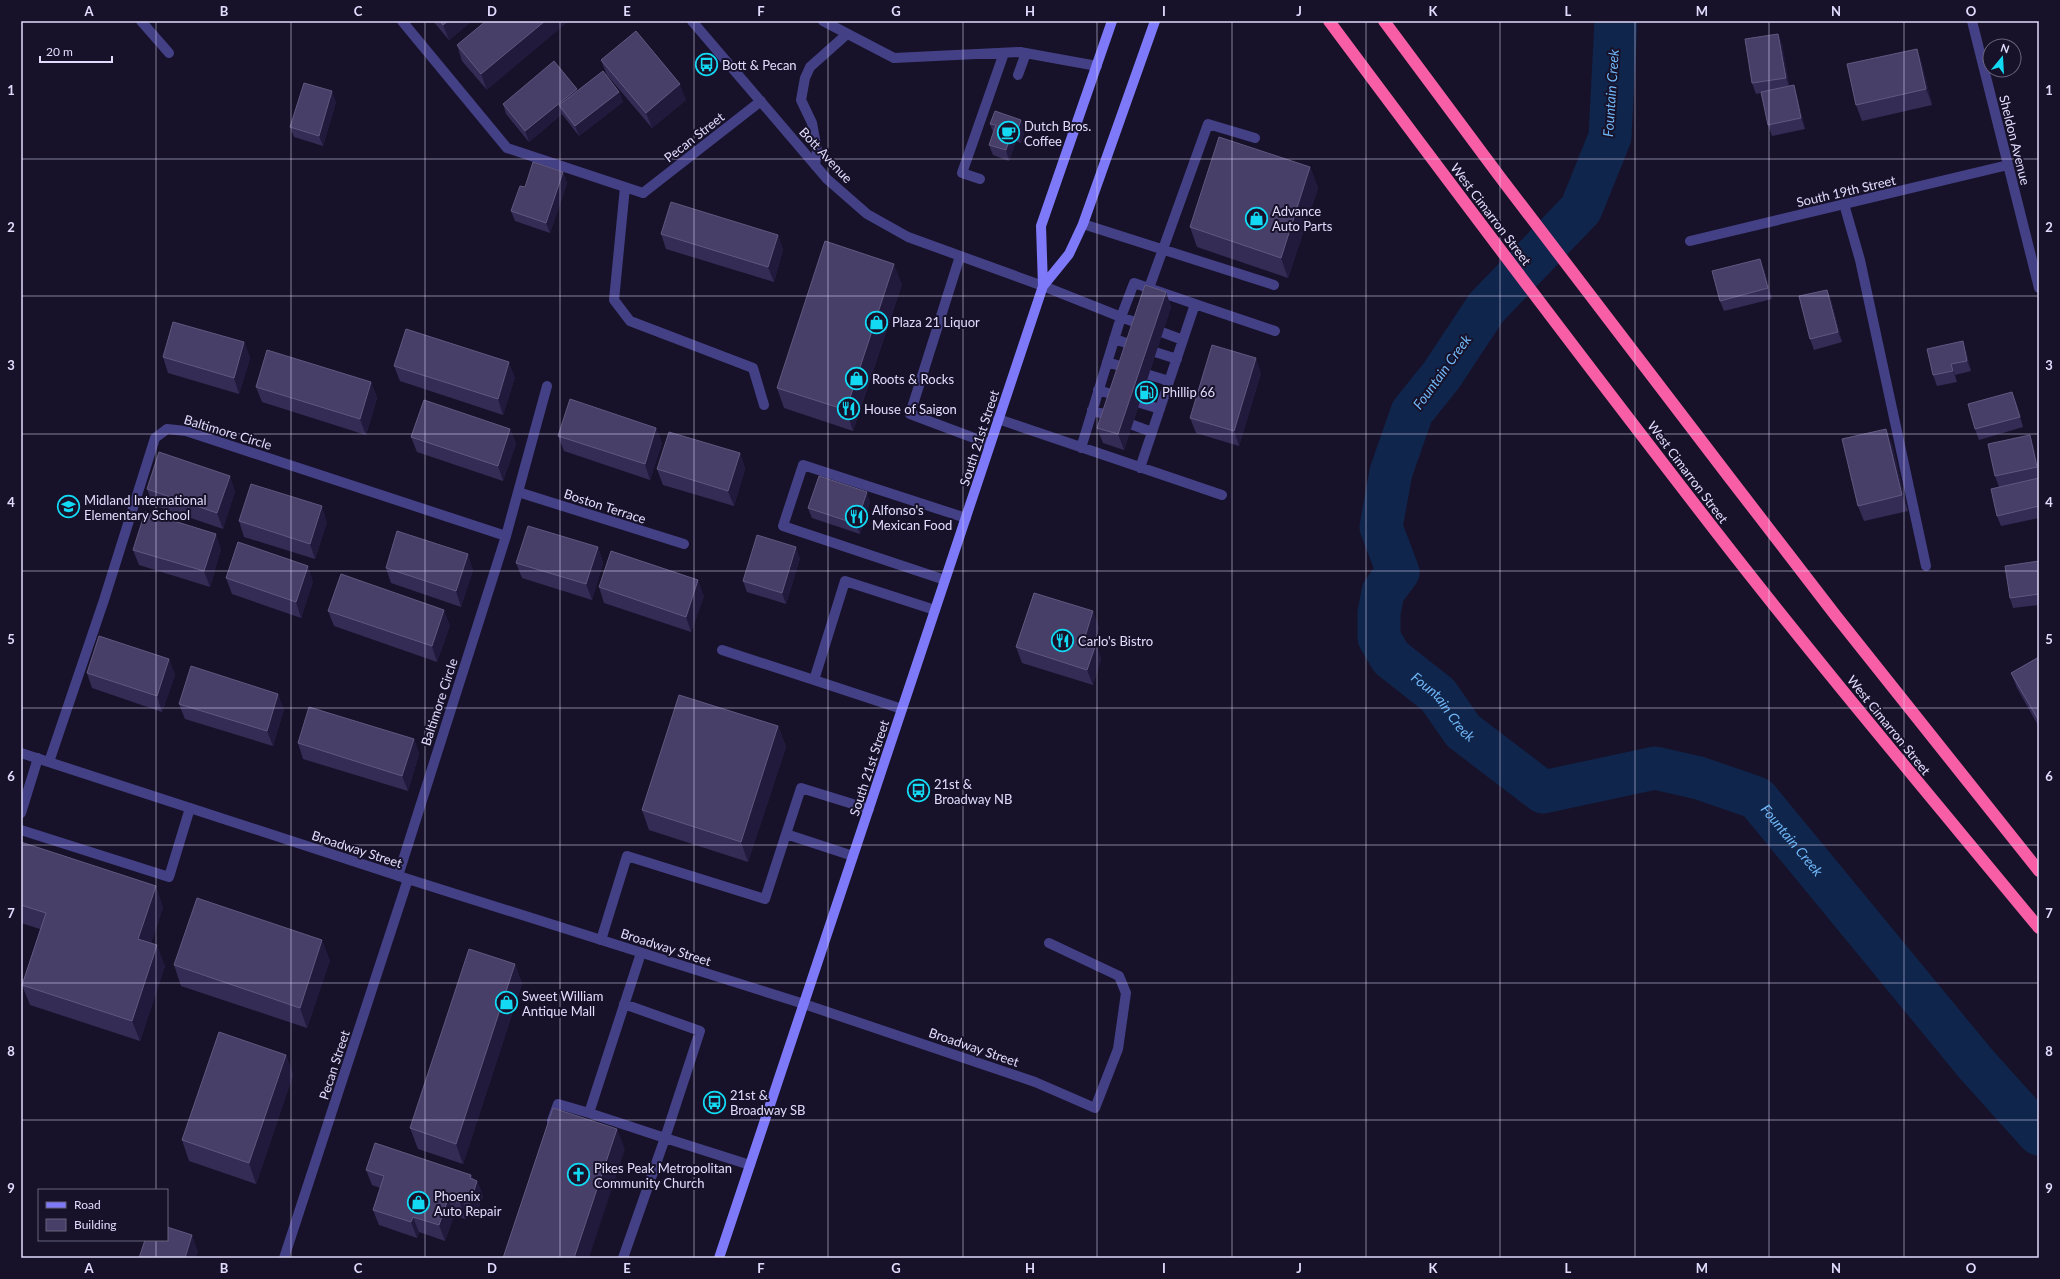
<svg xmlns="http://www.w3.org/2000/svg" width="2060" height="1279" viewBox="0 0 2060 1279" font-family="Lato,sans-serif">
<rect width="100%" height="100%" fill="#171229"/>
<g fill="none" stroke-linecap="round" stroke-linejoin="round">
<path stroke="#10254b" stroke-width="43" id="s1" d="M1616,21L1610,137L1581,209L1486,308L1441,376L1412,412L1391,472L1381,527L1398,572L1383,592L1379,613V638L1391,658L1438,695L1463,731L1543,792L1655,768L1699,778L1757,798L1976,1064L2039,1134"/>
<path stroke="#444086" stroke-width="10" d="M402,21L507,148L643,193
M823,21L894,58L1020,52L1097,66
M1018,75L1026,53
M815,165L817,150L812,123L801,100L805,78L810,67L847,34
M980,179L962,173L1004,53
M625,187L614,300L630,321L753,368L764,405
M1844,204L1860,260L1926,566
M1083,224L1274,285
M960,256L910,414L990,444
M1043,286L1121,317L1134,283L1195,304L1140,468
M1149,288L1208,124L1255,138
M1195,304L1275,331
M1114,339L1177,359
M1107,362L1169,381
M1098,390L1160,409
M1092,410L1152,432
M998,419L1222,495
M1081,448L1121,317L1183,340
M945,580L783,526L803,465L966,518
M722,650L814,680L845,581L935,610
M814,680L902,709
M21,813L38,758
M21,830L169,877L190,808
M786,834L801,788L869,809
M601,940L627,856L765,899L786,834L853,856
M624,1004L700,1031L665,1138L750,1165
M552,1121L558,1104L589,1113
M623,1258L665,1138L589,1113L641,953"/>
<path stroke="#444086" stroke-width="10" d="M141,21L169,53
M692,21L827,179L867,214L908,237L1043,286
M1972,21L2039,288
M643,193L761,101
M1690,241L2008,165
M518,492L684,544
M506,536L547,386
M21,753L408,879L804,1004L1035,1082L1095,1108L1118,1049L1126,993L1119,976L1049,943
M49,762L104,600L155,438L167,429L186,431L506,536L398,876
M284,1258L408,879"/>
<path stroke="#7e79f8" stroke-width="10" d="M1043,286L1069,254L1083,224L1155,21
M719,1258L1043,286L1041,226L1112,21"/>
<path stroke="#f75ea5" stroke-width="12" d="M1329,21C1457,193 1586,364 1717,533C1821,667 1931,797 2039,928
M1384,21L1500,177L1729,477L1836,616L2039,871"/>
</g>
<path fill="#352c56" d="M433,21H472L449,40Z
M486,21L487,90L462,61L457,45Z
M881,21H952L950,22Z
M1778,34L1782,44L1789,86L1794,85L1797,96L1805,129L1772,136L1768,125L1761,93L1756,94L1752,83Z
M1917,49L1922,64L1932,105L1862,121L1856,105Z
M601,60L686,100L652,128L607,75Z
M577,91L619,92L623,102L579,136L562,114L529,142L506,114L503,104Z
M336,102L323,146L294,137L290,127Z
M1021,120L1025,130L1021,143L1016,141L1009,161L993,155L989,145L993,132L990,124Z
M1310,167L1318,188L1288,278L1197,247L1190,227Z
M563,172L567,183L550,233L515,221L511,211L525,187Z
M661,234L778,235L783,250L774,282L666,249Z
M1764,269L1772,299L1724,311L1720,301Z
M902,284L853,431L784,408L777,388Z
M1827,290L1831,300L1842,342L1814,350L1810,339Z
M1166,292L1171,307L1124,450L1103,443L1097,428Z
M244,342L250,358L239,394L168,373L163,357Z
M1966,351L1971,371L1955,375L1957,382L1937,386L1933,375Z
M394,366L515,377L503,415L400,381Z
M1261,373L1239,446L1196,433L1190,418Z
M371,382L377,398L366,435L262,402L256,387Z
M2016,402L2023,427L1979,440L1975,429Z
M656,428L662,443L650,480L564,451L558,436Z
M510,429L516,444L503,481L417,452L411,437Z
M1892,444L1908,511L1864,521L1858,506Z
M2033,445L2039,471V518L2001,526L1997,516L1999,487L1995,476Z
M740,453L745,469L734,506L663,485L657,469Z
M147,489L235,491L223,529L153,505Z
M870,502L860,534L812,518L808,508Z
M239,521L327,522L315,559L244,537Z
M598,547L603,563L592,600L522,578L516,563Z
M221,549L210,587L139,565L133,550Z
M800,558L786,604L747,592L743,581Z
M2039,561V605L2013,608L2010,598Z
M386,568L473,570L461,607L391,583Z
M226,578L313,581L301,618L232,594Z
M599,587L704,596L691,632L604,603Z
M328,611L450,625L437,662L334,626Z
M1099,627L1094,643L1096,644L1101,659L1093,685L1022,663L1016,647Z
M2039,657V727L2017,688L2011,673Z
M169,659L175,675L162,712L92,688L87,673Z
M179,704L284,709L273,746L185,719Z
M778,726L786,747L748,862L649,830L642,810Z
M414,739L419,754L408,791L303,759L298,743Z
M21,842L163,907L151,943L165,966L140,1041L30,1005L22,985L40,929L21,923Z
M330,960L307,1028L181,986L174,965Z
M515,964L522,984L463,1164L418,1149L410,1128Z
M286,1055L293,1075L256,1184L189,1161L182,1140Z
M366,1170L471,1175L473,1179L477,1181L483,1196L475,1218L468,1216L465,1219L454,1215L445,1241L419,1232L417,1238L379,1225L373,1210L380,1188L372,1185Z"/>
<path fill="#211a3c" d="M448,21H472L449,40L443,25Z
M545,21H569L487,90L481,74Z
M1778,34L1782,44L1790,88L1786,78Z
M1917,49L1922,64L1932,105L1926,89Z
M680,84L686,100L652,128L646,113Z
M1794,85L1797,96L1805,129L1801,118Z
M577,89L580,99L559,105L562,114L529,142L525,131Z
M332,91L336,102L323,146L319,136Z
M619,92L623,102L579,136L575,126Z
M1021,120L1025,130L1021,143L1017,132Z
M1012,131L1016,141L1009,161L1006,150Z
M1310,167L1318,188L1288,278L1281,258Z
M563,172L567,183L550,233L546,223Z
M778,235L783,250L774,282L768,267Z
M1760,259L1764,269L1772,299L1768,288Z
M894,264L902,284L853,431L846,410Z
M1827,290L1831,300L1842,342L1838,332Z
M1166,292L1171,307L1124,450L1118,434Z
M1963,341L1966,351L1971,371L1967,361Z
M244,342L250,358L239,394L234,378Z
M1256,358L1261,373L1239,446L1234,431Z
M509,362L515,377L503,415L498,399Z
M1951,364L1955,375L1957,382L1953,371Z
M371,382L377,398L366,435L360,419Z
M2012,392L2016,402L2023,427L2020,417Z
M656,428L662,443L650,480L645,464Z
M510,429L516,444L503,481L498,466Z
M1886,429L1892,444L1908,511L1902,495Z
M2030,435L2033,445L2039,471V474L2037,467Z
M740,453L745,469L734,506L728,491Z
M230,476L235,491L223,529L217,513Z
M867,492L870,502L860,534L856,524Z
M322,506L327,522L315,559L310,544Z
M216,534L221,549L210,587L204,571Z
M598,547L603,563L592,600L586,584Z
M796,547L800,558L786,604L782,593Z
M468,554L473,570L461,607L456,591Z
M308,566L313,581L301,618L296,602Z
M698,580L704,596L691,632L686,617Z
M444,610L450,625L437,662L432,646Z
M1093,611L1099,627L1090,656L1084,640Z
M1096,644L1101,659L1093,685L1087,670Z
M169,659L175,675L162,712L157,696Z
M278,694L284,709L273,746L267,731Z
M778,726L786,747L748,862L741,842Z
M414,739L419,754L408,791L402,776Z
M156,886L163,907L146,959L138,939Z
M322,940L330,960L307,1028L300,1008Z
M157,945L165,966L140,1041L132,1021Z
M515,964L522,984L463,1164L456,1144Z
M286,1055L293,1075L256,1184L249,1163Z
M617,1129L625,1149L589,1258H574Z
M471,1175L475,1186L477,1181L483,1196L475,1218L470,1203V1178Z
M448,1199L454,1215L445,1241L439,1225Z
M462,1200L468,1216L465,1219L460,1203Z
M413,1217L419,1232L417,1238L411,1222Z
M192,1235L198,1251L196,1258H185Z"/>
<path fill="#473f68" stroke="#60587f" d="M440,21H448L443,25Z
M486,21H545L481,74L457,45Z
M636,31L680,84L646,113L601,60Z
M1778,34L1786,78L1752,83L1745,39Z
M1917,49L1926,89L1856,105L1847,64Z
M554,61L577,89L525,131L503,104Z
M603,71L619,92L575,126L559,105Z
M304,83L332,91L319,136L290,127Z
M1794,85L1801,118L1768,125L1761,92Z
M995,111L1021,120L1017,132L1012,131L1006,150L989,145L996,125L990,124Z
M1219,137L1310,167L1281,258L1190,227Z
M533,162L563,172L546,223L511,211L520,186L525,187Z
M671,202L778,235L768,267L661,234Z
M825,241L894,264L846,410L777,388Z
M1760,259L1768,288L1720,301L1712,271Z
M1145,285L1166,292L1118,434L1097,428Z
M1827,290L1838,332L1810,339L1799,296Z
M173,322L244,342L234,378L163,357Z
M406,329L509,362L498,399L394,366Z
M1963,341L1967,361L1951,364L1953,371L1933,375L1927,349Z
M1212,345L1256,358L1234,431L1190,418Z
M267,350L371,382L360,419L256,387Z
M2012,392L2020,417L1975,429L1968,404Z
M570,399L656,428L645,464L558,436Z
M424,400L510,429L498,466L411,437Z
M1886,429L1902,495L1858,506L1842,439Z
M669,432L740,453L728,491L657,469Z
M2030,435L2037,467L1995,476L1988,444Z
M159,452L230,476L217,513L147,489Z
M819,476L867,492L856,524L808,508Z
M2039,478V506L1997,516L1991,489Z
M251,484L322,506L310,544L239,521Z
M145,512L216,534L204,571L133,550Z
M528,526L598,547L586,584L516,563Z
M397,531L468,554L456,591L386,568Z
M757,535L796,547L782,593L743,581Z
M238,542L308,566L296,602L226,578Z
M611,551L698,580L686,617L599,587Z
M2039,561V594L2010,598L2005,566Z
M341,574L444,610L432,646L328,611Z
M1034,593L1093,611L1084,640L1096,644L1087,670L1016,647Z
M99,636L169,659L157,696L87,673Z
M2039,657V721L2011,673Z
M191,666L278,694L267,731L179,704Z
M679,695L778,726L741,842L642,810Z
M309,707L414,739L402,776L298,743Z
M21,842L156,886L138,939L157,945L132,1021L22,985L46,913L21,905Z
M197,898L322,940L300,1008L174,965Z
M469,949L515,964L456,1144L410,1128Z
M219,1032L286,1055L249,1163L182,1140Z
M553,1108L617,1129L574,1258H503Z
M375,1143L471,1175L470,1178L477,1181L470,1203L462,1200L460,1203L448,1199L439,1225L413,1217L411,1222L373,1210L384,1176L366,1170Z
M167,1227L192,1235L185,1258H139L145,1240H167Z"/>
<path fill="none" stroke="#e1dcfd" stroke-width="1" stroke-opacity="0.55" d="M156,21V1190M291,21V1258M425,21V1258M560,21V1258M694,21V1258M828,21V1258M963,21V1258M1097,21V1258M1232,21V1258M1366,21V1258M1500,21V1258M1635,21V1258M1769,21V1258M1904,21V1258M21,159H2039M21,296H2039M21,434H2039M21,571H2039M21,708H2039M21,845H2039M21,983H2039M21,1120H2039M156,1240V1258"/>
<defs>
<symbol id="bus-ring" viewBox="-11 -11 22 22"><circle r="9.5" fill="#171229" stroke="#13d9f3" stroke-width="1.5"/><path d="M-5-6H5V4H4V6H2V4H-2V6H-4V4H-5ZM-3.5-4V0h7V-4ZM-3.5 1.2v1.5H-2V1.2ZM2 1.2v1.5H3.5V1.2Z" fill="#13d9f3"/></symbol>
<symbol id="cafe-ring" viewBox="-11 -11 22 22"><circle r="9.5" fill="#171229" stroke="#13d9f3" stroke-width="1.5"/><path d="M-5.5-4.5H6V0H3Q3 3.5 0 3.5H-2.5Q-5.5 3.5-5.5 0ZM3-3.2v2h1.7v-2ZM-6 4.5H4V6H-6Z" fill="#13d9f3"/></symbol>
<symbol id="shop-ring" viewBox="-11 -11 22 22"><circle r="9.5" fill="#171229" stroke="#13d9f3" stroke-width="1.5"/><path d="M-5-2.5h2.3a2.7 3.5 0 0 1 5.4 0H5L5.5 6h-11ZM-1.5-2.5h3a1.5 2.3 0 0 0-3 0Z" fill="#13d9f3"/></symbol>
<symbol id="fuel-ring" viewBox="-11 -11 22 22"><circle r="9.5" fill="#171229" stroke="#13d9f3" stroke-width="1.5"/><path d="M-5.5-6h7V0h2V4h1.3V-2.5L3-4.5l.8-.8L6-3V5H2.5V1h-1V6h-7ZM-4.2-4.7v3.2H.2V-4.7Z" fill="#13d9f3"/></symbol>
<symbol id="restaurant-ring" viewBox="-11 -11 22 22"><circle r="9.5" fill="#171229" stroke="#13d9f3" stroke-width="1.5"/><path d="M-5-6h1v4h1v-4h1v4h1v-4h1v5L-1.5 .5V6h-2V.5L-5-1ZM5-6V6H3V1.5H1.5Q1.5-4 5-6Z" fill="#13d9f3"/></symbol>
<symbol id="school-ring" viewBox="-11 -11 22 22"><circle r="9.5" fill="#171229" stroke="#13d9f3" stroke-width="1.5"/><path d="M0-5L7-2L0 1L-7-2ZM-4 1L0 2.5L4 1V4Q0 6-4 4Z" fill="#13d9f3"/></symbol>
<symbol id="church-ring" viewBox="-11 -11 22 22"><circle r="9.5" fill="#171229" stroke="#13d9f3" stroke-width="1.5"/><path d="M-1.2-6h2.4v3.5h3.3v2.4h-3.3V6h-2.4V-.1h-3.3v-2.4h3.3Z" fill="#13d9f3"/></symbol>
</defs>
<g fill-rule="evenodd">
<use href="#bus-ring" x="694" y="52" width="25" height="25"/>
<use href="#cafe-ring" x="996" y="120" width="25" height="25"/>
<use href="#shop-ring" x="1244" y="206" width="25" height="25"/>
<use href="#shop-ring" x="864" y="310" width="25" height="25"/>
<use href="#shop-ring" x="844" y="366" width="25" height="25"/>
<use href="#fuel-ring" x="1134" y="380" width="25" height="25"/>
<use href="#restaurant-ring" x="836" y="396" width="25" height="25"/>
<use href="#school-ring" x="56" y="494" width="25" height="25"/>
<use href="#restaurant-ring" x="844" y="504" width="25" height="25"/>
<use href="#restaurant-ring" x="1050" y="628" width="25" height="25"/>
<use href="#bus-ring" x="906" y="778" width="25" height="25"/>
<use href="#shop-ring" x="494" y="990" width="25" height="25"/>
<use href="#bus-ring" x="702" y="1090" width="25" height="25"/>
<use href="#church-ring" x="566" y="1162" width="25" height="25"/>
<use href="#shop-ring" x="406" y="1190" width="25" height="25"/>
</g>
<g text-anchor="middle" stroke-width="4" stroke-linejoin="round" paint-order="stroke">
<g font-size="13" fill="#e1dcfd" stroke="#171229" text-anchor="start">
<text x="722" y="70">Bott &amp; Pecan</text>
<text x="1024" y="131">Dutch Bros.<tspan x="1024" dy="15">Coffee</tspan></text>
<text x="1272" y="216">Advance<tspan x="1272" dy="15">Auto Parts</tspan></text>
<text x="892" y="327">Plaza 21 Liquor</text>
<text x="872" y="384">Roots &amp; Rocks</text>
<text x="1162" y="397">Phillip 66</text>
<text x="864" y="414">House of Saigon</text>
<text x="84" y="505">Midland International<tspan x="84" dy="15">Elementary School</tspan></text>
<text x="872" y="515">Alfonso's<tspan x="872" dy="15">Mexican Food</tspan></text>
<text x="1078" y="646">Carlo's Bistro</text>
<text x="934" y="789">21st &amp;<tspan x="934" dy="15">Broadway NB</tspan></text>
<text x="522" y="1001">Sweet William<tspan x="522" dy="15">Antique Mall</tspan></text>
<text x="730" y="1100">21st &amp;<tspan x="730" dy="15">Broadway SB</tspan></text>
<text x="594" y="1173">Pikes Peak Metropolitan<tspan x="594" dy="15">Community Church</tspan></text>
<text x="434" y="1201">Phoenix<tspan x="434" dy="15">Auto Repair</tspan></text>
</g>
<g font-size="13" fill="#e1dcfd" stroke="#171229">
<text transform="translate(694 137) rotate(-38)" y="5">Pecan Street</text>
<text transform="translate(2015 140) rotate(76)" y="5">Sheldon Avenue</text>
<text transform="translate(826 155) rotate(47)" y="5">Bott Avenue</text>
<text transform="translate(1846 191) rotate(-13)" y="5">South 19th Street</text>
<text transform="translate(1491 214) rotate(53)" y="5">West Cimarron Street</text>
<text transform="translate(228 432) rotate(17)" y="5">Baltimore Circle</text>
<text transform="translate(979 438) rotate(-72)" y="5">South 21st Street</text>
<text transform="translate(1688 472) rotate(53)" y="5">West Cimarron Street</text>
<text transform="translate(605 506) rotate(18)" y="5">Boston Terrace</text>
<text transform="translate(439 702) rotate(-72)" y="5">Baltimore Circle</text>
<text transform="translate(1889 725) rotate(51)" y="5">West Cimarron Street</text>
<text transform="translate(869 768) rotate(-72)" y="5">South 21st Street</text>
<text transform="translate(357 849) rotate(18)" y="5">Broadway Street</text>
<text transform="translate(666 947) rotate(18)" y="5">Broadway Street</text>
<text transform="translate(974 1047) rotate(19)" y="5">Broadway Street</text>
<text transform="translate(334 1065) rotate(-72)" y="5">Pecan Street</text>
</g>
<g font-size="14" font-style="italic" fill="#70b7f8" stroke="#171229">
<text transform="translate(1611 93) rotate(-86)" y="5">Fountain Creek</text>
<text transform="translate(1442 372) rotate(-54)" y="5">Fountain Creek</text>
<text dy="5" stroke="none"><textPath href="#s1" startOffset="793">Fountain Creek</textPath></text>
<text dy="5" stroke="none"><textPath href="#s1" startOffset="1201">Fountain Creek</textPath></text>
</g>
</g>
<rect width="2060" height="1279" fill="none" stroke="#171229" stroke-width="44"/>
<rect x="38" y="1189" width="130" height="52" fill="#171229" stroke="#68637e"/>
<rect x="46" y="1202" width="20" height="6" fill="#7e79f8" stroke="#68637e"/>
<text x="74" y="1209" font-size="12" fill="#e1dcfd">Road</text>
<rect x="46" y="1219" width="20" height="12" fill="#473f68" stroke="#68637e"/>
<text x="74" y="1229" font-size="12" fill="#e1dcfd">Building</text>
<g transform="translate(2002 58) rotate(18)"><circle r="19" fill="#171229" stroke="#68637e"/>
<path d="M0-3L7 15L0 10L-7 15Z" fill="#13d9f3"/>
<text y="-6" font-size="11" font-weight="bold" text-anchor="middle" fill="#e1dcfd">N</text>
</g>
<path d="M40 56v6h72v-6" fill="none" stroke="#e1dcfd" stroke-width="2"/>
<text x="46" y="56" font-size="12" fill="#e1dcfd" stroke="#171229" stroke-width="3" paint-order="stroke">20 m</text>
<rect x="22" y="22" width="2016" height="1235" fill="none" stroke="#e1dcfd" stroke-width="1.5"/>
<g font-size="13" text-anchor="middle" font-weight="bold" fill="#e1dcfd">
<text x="89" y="16">A</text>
<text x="224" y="16">B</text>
<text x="358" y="16">C</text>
<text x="492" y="16">D</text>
<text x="627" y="16">E</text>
<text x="761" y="16">F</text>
<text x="896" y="16">G</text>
<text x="1030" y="16">H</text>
<text x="1164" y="16">I</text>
<text x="1299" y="16">J</text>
<text x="1433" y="16">K</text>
<text x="1568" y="16">L</text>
<text x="1702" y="16">M</text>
<text x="1836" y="16">N</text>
<text x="1971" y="16">O</text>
<text x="11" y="95">1</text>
<text x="2049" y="95">1</text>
<text x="11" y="232">2</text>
<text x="2049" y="232">2</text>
<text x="11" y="370">3</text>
<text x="2049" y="370">3</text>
<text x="11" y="507">4</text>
<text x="2049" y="507">4</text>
<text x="11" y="644">5</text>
<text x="2049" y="644">5</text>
<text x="11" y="781">6</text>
<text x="2049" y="781">6</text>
<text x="11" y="918">7</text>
<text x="2049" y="918">7</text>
<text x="11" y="1056">8</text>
<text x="2049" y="1056">8</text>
<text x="11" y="1193">9</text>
<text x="2049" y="1193">9</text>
<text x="89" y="1273">A</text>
<text x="224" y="1273">B</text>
<text x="358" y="1273">C</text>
<text x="492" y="1273">D</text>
<text x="627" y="1273">E</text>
<text x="761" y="1273">F</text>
<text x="896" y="1273">G</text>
<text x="1030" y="1273">H</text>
<text x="1164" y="1273">I</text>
<text x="1299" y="1273">J</text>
<text x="1433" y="1273">K</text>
<text x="1568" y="1273">L</text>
<text x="1702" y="1273">M</text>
<text x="1836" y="1273">N</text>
<text x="1971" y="1273">O</text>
</g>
</svg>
